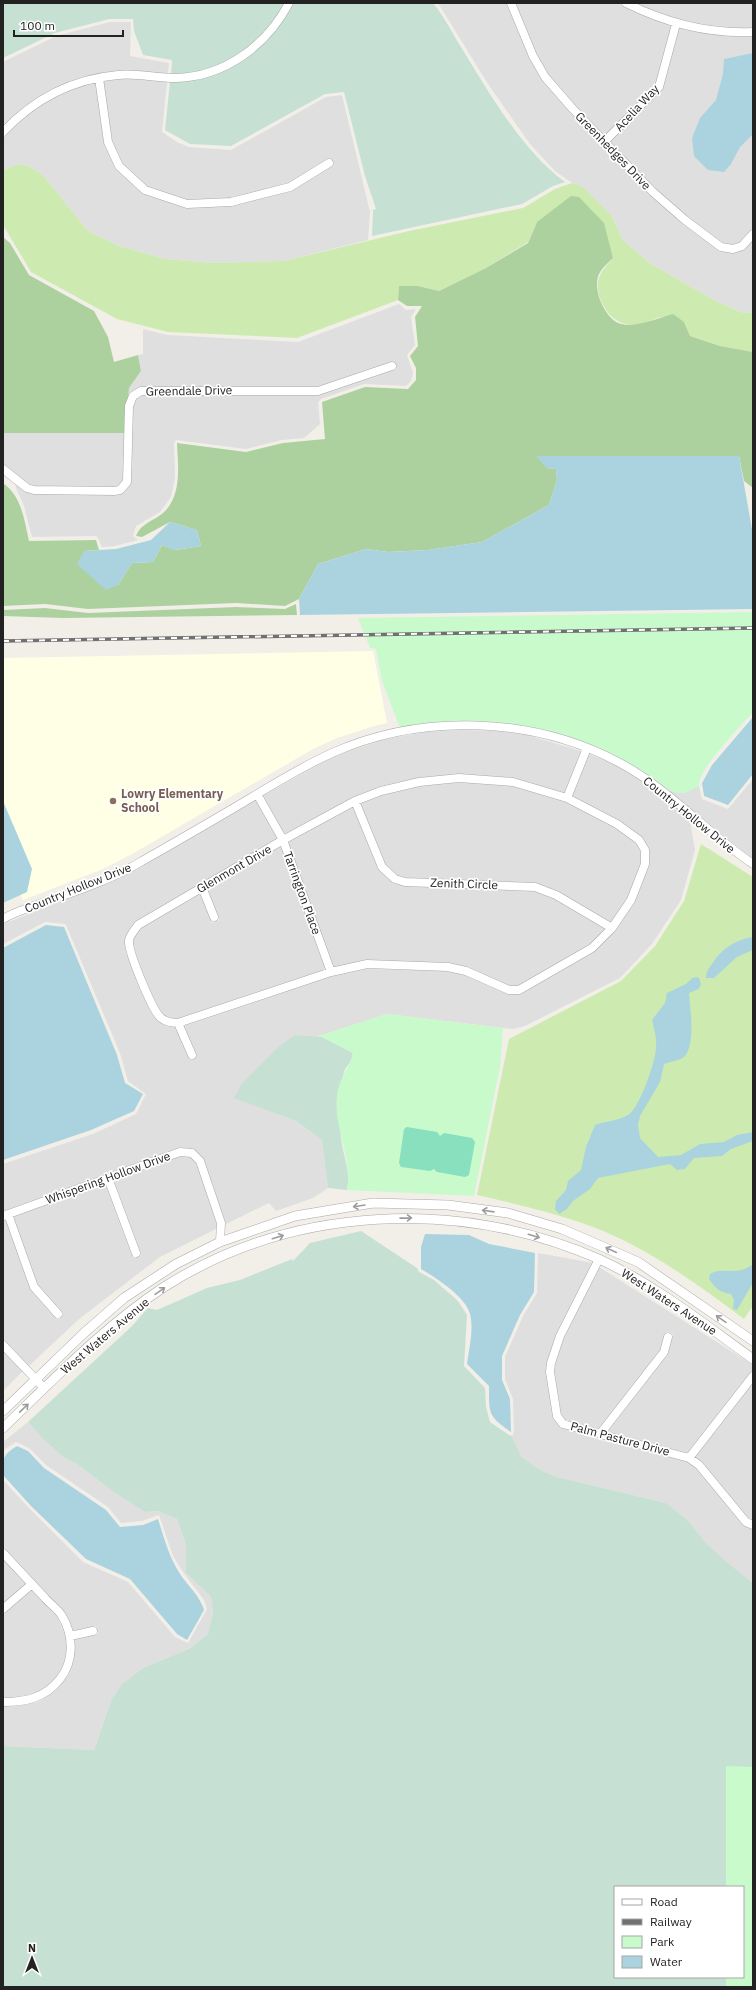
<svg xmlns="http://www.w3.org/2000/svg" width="756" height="1990" viewBox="0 0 756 1990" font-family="'IBM Plex Sans',sans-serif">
<rect width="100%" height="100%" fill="#f2efe9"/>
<path fill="#e0dfdf" d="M438,3H753V312L743,313L714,300L651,264L622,239L612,216L582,186L572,183L555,171L530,144L488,84Z
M110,22H131L130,56L169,63L162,132L177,142L189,147L231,150L326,97L342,95L370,212L368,240L284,261L213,263L165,259L119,246L88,231L43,175L29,166L18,164L3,170V62L56,36Z
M399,304L406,310L416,309L411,317L415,345L407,355L413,373L411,381L406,386L364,384L321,399L318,402L320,424L304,438L282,440L246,449L176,440L174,443L175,478L171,497L160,512L136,526L133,536L138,540L115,546L102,547L98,538L96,536L32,537L24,506L16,488L15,478L3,469V433H125L129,388L141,371L138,355L143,354V329L167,335L298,342Z
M459,730L497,731L527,735L581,751L565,793L514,778L459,774L419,778L381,786L357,796L284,834L263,796L334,756L386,739L425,732Z
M589,754L618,766L652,788L709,835L690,822L695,850L681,900L652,944L620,978L525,1026L513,1029L387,1014L316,1037L295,1035L242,1083L235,1098L296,1121L322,1140L328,1188L313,1198L276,1211L269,1203L226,1224L204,1160L195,1150L180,1147L3,1211V1164L93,1134L136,1114L146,1094L128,1081L120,1053L66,925L65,924L45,922L3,944V924L108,883L137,869L256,799L278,838L136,921L125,939L126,953L150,1010L158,1021L167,1027H176L190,1060L196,1057L184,1026L332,976L367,969L447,971L465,975L508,994H521L593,952L613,933L634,903L649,866V850L641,836L619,820L572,796Z
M753,779V859L667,790L684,793L699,786L702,799L728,809Z
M459,782L513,786L566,802L615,827L636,843L641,851L642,863L628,898L611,922L557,891L536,883L406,878L396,875L385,864L360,804L383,795L420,786Z
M353,807L379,870L394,883L405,886L535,891L554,898L605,929L590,945L518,986H510L467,967L448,963L367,960L333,968L288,842Z
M281,846L326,970L178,1019H170L162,1014L156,1006L133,950L132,940L140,928L200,893L212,923L219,920L207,889Z
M180,1156L191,1157L197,1164L218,1228L160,1257L79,1319L29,1366L3,1339V1220L6,1219L32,1290L58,1320L63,1314L38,1285L13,1217L106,1183L134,1258L141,1255L113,1180Z
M538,1253L593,1263L557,1334L548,1363L562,1428L600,1440L688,1461L697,1468L744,1525L753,1529V1583L724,1561L666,1503L557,1477L542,1471L520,1457L512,1436L514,1432L513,1399L505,1379V1357L523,1316L537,1293Z
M599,1267L753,1365V1369L688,1453L607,1432L667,1355L673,1334L667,1331L661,1350L599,1429L565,1420L561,1414L554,1372L555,1364L564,1338Z
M3,1350L23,1371L3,1391Z
M753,1382V1520L748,1519L702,1462L695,1457Z
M28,1422L44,1440L63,1457L77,1464L115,1493L145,1512L158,1511L177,1519L186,1545V1573L211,1597L213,1612L208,1634L189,1649L145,1667L111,1701L94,1750L3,1746V1706H17L38,1702L55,1691L69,1674L74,1655V1639L98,1634L96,1626L72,1631L64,1612L3,1548V1480L29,1508L83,1562L128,1582L175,1637L188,1643L207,1609L204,1600L183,1572L173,1556L159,1515L142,1521L121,1523L108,1507L46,1465L29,1448L16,1442L5,1449L3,1452V1442Z
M3,1559L26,1584L3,1604Z
M32,1590L58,1618L66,1637L67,1653L62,1670L51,1684L36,1694L17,1698L3,1697V1615Z"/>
<path fill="#ffffe5" d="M373,651L387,723L374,726L337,738L313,749L134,853L103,869L23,900L3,861V658Z"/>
<path fill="#cdebb0" d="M18,164L29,166L43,175L88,231L119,246L165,259L213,263L284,261L409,231L523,208L555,189L572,183L582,186L612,216L622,239L651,264L714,300L743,313L753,312V352L720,346L690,336L684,322C678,321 669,317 663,317C657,317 651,321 645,323C623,329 608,319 600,298C594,278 601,272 613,258L610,249L537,222L528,242L486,268L439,291L418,286H399L398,300L297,338L168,332L117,319L31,272L3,225V170Z
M701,844L753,877V1306L744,1319C695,1282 638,1241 579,1222C546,1211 511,1203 477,1195L509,1039L621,981L655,946L684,901Z"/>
<path fill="#add19e" d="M571,196L579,197L604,223L613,258C609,262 602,268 599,274C592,288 604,316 618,323C633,329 659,318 673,314L684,322L690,336L720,346L753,352V488L744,481L739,456H537L547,468L556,469L557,480L549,505L482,542L428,550L388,552L366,549L318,564L299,599L285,606L236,603L88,609L45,604L3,606V483C22,497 24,519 29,541L96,540L99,550L84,551L118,585L132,563L153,562L162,545L175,550L201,546L197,530L170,522L142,537L136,536C140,525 150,522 159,516C183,500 178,467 177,443L246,452L283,443L325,439L322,402L365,387L408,389L416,380V368L410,356L418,346L415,317L422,306H407L398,300L399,286H418L439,291L486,268L528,243L537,222Z
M3,237L10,243L29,275L94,311L108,337L114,362L138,355L141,371L129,388L125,433H3Z
M296,604L297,615L63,618L3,616V610L45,608L88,613L236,607L285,609Z"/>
<path fill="#c6e0d4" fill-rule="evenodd" d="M3,3H433C444,16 452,33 461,47C488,91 522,151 565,182L553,186L522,204L372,236L373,210L376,209L365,176L344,92L325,94L231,146L190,144L165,130L170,82H176L171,78L172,60L143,55L134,31L133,19H109L55,33L3,58Z
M295,1035L322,1037L353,1053C351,1065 346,1065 344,1072C342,1078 340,1131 341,1138C343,1156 351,1171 347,1190L328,1188L322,1140L296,1121L234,1098L242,1083L278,1047Z
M361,1231L417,1268L419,1272L434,1280L458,1301L467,1315L464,1366L485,1388L486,1407L490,1422L509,1435L512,1436L521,1457L542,1471L557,1477L666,1503L687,1520L705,1542L724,1560L753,1583V1987H3V1746L94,1750L111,1701L122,1684L145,1667L189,1649L208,1634L213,1612L211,1597L186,1573V1545L177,1519L158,1511L145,1512L115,1493L77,1464L63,1457L44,1440L28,1422L131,1327L148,1308L157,1310L207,1288L240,1280L292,1259L293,1261L310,1243ZM615,1887H743V1977H615Z"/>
<path fill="#c8facc" d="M753,612V712C741,726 698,769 699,786C695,788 687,793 683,793C669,795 637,768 623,760C612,754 599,748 587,744C528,721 463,716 400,728L382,681L376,649L370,648L358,618Z
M387,1014L503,1028L500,1067L474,1196L347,1190C353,1158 333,1128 337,1096C338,1079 350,1068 353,1053L322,1037H316Z
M726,1766L753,1767V1987H726V1977H743V1887H726Z"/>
<path fill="#88e0be" d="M407,1127L437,1132L440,1136L444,1133L472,1138L475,1142L469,1175L465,1177L437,1172L434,1169L430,1171L401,1167L399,1163L404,1129Z"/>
<path fill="#aad3df" d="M753,53V134L740,147L731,164L724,172L708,170L694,156L692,138L700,118L716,100L723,74L724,59Z
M536,456H739L753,535V609L300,615L299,599L318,564L366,549L388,552L428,550L482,542L549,505L557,480L556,469L547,468Z
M170,522L197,530L201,546L174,550L162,545L153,562L132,563L118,585L106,590L77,564L84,551L116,549L151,540Z
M753,717V774L728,805L704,796L702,783L712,765Z
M3,801L32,869L27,892L3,903Z
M46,925L64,927L117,1055L125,1083L143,1094L134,1111L91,1130L3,1160V948Z
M753,937V950L737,957L714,978H706C706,972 709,968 712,964C722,948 735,940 753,937Z
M696,977L699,978L701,984L699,989L689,993C690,1008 697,1051 681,1059C676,1061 669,1062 664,1064L660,1082L640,1116L638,1125L640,1138L658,1157L681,1155L700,1144L724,1142L737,1135L753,1132V1141L731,1149L722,1156L694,1158L685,1169L677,1170L670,1164L598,1178L590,1189L573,1201L567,1209L559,1214L555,1209L556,1201L566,1190L568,1181L581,1170L586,1147L595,1125C606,1121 618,1121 628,1115C639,1109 656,1061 656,1047C657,1038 654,1029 652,1020L665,1003L667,993L686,984L692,978Z
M425,1234L469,1235L489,1244L535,1253L534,1292L520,1315L502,1356V1380L510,1399L511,1432C488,1416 489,1414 489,1386L467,1364C469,1349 474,1329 470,1314C466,1297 435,1277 421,1269V1247Z
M753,1264V1283L737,1310L733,1309L734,1300L731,1294C719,1292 716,1289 709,1279L710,1274C723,1266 738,1277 753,1264Z
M17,1446L28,1451L44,1468L106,1510L120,1527L143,1525L158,1519C164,1538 169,1557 180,1574C188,1586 200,1596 204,1610L187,1640L177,1634L130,1579L86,1559L31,1506L3,1475C3,1459 2,1455 17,1446Z"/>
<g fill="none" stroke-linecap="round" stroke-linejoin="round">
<defs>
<path id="minor" d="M511,3L533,56L545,77L572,108L653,192L685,220L721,247L733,249L742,246L753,234
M626,3C666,23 708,34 753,32
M99,78L108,142L119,166L145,190L187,204L231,202L290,187L329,163
M3,132C34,99 73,79 118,75C137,73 156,78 175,78C225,77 267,45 289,3
M605,141L659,87L676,24
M3,469L27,488L34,490L114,491L120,490L127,482L129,406L133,396L141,391H318L392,366
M459,778L513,782L567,798L617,824L639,840L645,850V864L631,900L612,928L592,948L519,990H509L466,971L448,967L367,964L331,972L178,1023C172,1023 166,1022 161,1018C153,1012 128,952 129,941C129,936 135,930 138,925L283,840L355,801L381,791L419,782Z
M257,794L283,840L331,972
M567,798L587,748
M355,801L382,867L395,879L405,882L535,887L556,895L612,928
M202,887L214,917
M3,919C14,912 29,908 42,903C76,891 111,880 142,861C176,842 210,822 244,802C272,785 301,767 332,753C421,713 533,716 620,763C669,789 707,833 753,864
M178,1023L192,1055
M108,1178L136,1253
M8,1214L34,1287L58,1314
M3,1216L180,1152L192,1153L200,1161L221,1223L220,1242
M599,1259L560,1336L551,1363L550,1372L557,1416L563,1424L689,1458L699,1465L746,1522L753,1525
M3,1345L44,1388
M600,1434L664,1352L668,1337
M689,1458L753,1376
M3,1553C17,1568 31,1583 45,1598C50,1604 58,1609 62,1616C74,1636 74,1661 60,1679C45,1698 26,1702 3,1702
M3,1609L32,1584
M70,1636L93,1631"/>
<path id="tertiary" d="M3,1411L84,1333L124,1298L176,1264L220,1242L295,1216L373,1203L448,1205L508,1213L562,1229L638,1262L753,1341
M3,1428C54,1379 105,1326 164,1287C293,1205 460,1198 599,1259C654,1284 704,1324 753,1359"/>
</defs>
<use href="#minor" stroke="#a9a9a9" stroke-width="9"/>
<use href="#tertiary" stroke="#a9a9a9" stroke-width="10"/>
<use href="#minor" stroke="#fff" stroke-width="8"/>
<use href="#tertiary" stroke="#fff" stroke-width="9"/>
<defs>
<path id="rail" d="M3,641L753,628"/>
</defs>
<use href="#rail" stroke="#707070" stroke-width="3.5"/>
<use href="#rail" stroke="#fff" stroke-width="2" stroke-dasharray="6" stroke-linecap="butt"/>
</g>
<defs><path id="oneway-shaft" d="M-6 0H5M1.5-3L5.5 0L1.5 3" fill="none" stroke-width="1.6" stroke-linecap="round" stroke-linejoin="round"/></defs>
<g stroke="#9c9c9c">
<use href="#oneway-shaft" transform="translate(359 1206) rotate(171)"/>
<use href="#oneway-shaft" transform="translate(488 1211) rotate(-172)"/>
<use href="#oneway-shaft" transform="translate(406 1218) rotate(-1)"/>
<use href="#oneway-shaft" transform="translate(534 1236) rotate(17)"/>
<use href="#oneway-shaft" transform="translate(278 1237) rotate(-17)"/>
<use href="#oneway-shaft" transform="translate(611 1250) rotate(-155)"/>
<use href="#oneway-shaft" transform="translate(160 1291) rotate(-35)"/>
<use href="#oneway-shaft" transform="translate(721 1319) rotate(-145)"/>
<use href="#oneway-shaft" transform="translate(24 1408) rotate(-44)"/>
</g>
<circle fill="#8d6e63" stroke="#fff" stroke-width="1.5" cx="113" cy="801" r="4"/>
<g text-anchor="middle" stroke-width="3.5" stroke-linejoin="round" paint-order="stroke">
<g font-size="12" fill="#222" stroke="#fff">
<text transform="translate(637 108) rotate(-47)" y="4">Acelia Way</text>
<text transform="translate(613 151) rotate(46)" y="4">Greenhedges Drive</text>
<text transform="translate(189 391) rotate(-1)" y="4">Greendale Drive</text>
<text transform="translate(689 815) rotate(39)" y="4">Country Hollow Drive</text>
<text transform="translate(234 869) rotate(-30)" y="4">Glenmont Drive</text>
<text transform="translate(464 884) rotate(2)" y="4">Zenith Circle</text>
<text transform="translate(78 888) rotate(-22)" y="4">Country Hollow Drive</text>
<text transform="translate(302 893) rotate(70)" y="4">Tarrington Place</text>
<text transform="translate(108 1178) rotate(-20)" y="4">Whispering Hollow Drive</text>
<text transform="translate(669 1302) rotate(33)" y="4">West Waters Avenue</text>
<text transform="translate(105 1336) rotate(-40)" y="4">West Waters Avenue</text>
<text transform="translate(620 1439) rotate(15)" y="4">Palm Pasture Drive</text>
</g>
<g font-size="12" font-weight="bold" fill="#785e54" stroke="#fff" text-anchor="start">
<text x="121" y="798">Lowry Elementary<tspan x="121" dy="14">School</tspan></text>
</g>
</g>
<rect width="756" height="1990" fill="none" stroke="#222222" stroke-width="8"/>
<rect x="614" y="1886" width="130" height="92" fill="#ffffff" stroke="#a7a7a7"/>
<rect x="622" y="1899" width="20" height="6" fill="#ffffff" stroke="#a7a7a7"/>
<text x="650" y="1906" font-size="12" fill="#222222">Road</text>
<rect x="622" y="1919" width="20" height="6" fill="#707070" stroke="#a7a7a7"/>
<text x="650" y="1926" font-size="12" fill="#222222">Railway</text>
<rect x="622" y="1936" width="20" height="12" fill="#c8facc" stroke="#a7a7a7"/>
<text x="650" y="1946" font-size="12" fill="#222222">Park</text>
<rect x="622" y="1956" width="20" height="12" fill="#aad3df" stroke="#a7a7a7"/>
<text x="650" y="1966" font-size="12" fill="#222222">Water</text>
<g transform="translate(32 1958)" stroke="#ffffff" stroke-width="3" paint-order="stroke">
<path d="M0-3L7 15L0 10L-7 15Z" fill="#222222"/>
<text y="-6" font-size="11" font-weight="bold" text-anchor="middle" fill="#222222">N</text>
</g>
<path d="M14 30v6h109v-6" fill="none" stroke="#222222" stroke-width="2"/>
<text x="20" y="30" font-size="12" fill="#222222" stroke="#ffffff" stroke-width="3" paint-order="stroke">100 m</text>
</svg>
